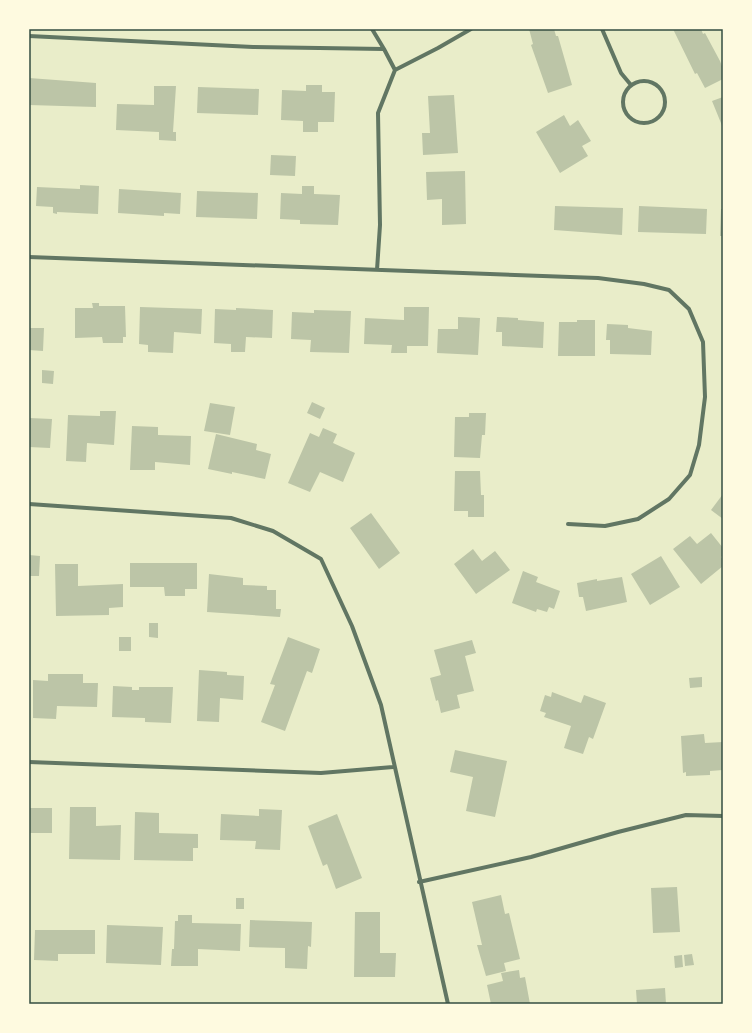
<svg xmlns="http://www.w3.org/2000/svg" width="752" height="1033" viewBox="0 0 752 1033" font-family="Merriweather,serif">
<rect width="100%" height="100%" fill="#e9edc9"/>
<path fill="#bcc5a7" d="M529,29H554L556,36H558L572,85L548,93L531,45L533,44Z
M673,29H701L703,34L705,33L720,61L723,69V79L705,88L697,73L695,74Z
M29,78L96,83V107L29,105Z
M306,85H322V92H335L334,122H318V132H303V121L281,120L282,90L306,91Z
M154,86H176L173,132H176V141L159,140V132L116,130L117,104L154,105Z
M198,87L259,89L258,115L197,113Z
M454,95L458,153L423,155L422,133H430L428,96Z
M723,97V128L712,101Z
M564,115L570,126L578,120L591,141L582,146L588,156L560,173L536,132Z
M271,155L296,156L295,176L270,175Z
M465,171L466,224L442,225V199L427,200L426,172Z
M80,185L99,186L98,214L57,212V214L53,213V207L36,206L37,187L80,189Z
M302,186H314V194L340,195L338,225L300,224V220L280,219L281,193L302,194Z
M119,189L181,193L180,214L164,213V216L118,213Z
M197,191L258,193L257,219L196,217Z
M555,206L623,208L622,235L554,230Z
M639,206L707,209L706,234L638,232Z
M721,209H723V236H720Z
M92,303H99V306H125L126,337H123V343H103L102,337L75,338V308H93Z
M140,307L202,309L201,334L174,332L173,353L148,352V345L139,344Z
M404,307H429L428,346H407V353H391L392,345L364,344L365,318L404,320Z
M236,308L273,310L272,338L246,337L245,352H231V344L214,343L215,309L236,310Z
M314,310L351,311L349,353L310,352L311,340L291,339L292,312L314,313Z
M458,317L480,318L478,355L437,353L438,329H458Z
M497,317L518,318V320L544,322L543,348L502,346V332H496Z
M577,320H595V356H558L559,322H577Z
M607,324L628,325V328L652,331L651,355L610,354V340H606Z
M29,328H44L43,351L29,350Z
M42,370L54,371L53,384L42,383Z
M312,402L325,408L320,419L307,413Z
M210,403L235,407L230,435L204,431Z
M100,411H116L114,445L87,443L86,462L66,461L68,415L100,416Z
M469,413H486L485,435H482L480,458L454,457L455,417H469Z
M29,418L52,419L50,448L29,447Z
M132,426L158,427V435L191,436L190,465L155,462V470H130Z
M323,428L337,434L333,443L355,453L343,482L320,472L310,492L288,483L310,433L319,437Z
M216,434L257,444L256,450L271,454L265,479L232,472V474L208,469Z
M455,471H480L481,495H484V517H468V511H454Z
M723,494V519L711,510Z
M371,513L400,553L379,569L350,528Z
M711,533L723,548V555L721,557L723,560V566L701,584L673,549L690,536L697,544Z
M473,549L482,561L495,551L510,570L476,594L454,564Z
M29,555L40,556L39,576H29Z
M661,556L680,587L650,605L631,574Z
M130,563H197V589H185V596H165L164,587H130Z
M55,564H78V586L123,584V607L109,608V615L56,616Z
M523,571L538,577L536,582L560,591L554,609L549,607L547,612L537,609L536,612L512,603Z
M209,574L243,578V585L267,586V590H276V609H281L280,617L207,612Z
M622,577L627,602L586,611L583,597H579L577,583L597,579V581Z
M149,623H158V638L149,637Z
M119,637H131V651H119Z
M288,637L320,649L312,673L307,671L285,731L261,722L275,685L270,684Z
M472,640L476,653L465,656L474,691L457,695L460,708L441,713L438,700L436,701L430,678L441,675L434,650Z
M199,670L227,672V675L244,676L243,700L220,698L219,722L197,721Z
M48,674H83V683H98L97,707L57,706L56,719L33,718V680L48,681Z
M702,677V687L690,688L689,678Z
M113,686L132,687V690H139V687H173L171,723L145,722V718L112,717Z
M552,692L581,703L584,695L606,703L593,739L589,737L583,754L564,748L571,726L544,717L546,713L540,711L545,695L551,697Z
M704,734L705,743L723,742V770L710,771V775L686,776V772L683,773L681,736Z
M455,750L507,761L495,817L466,811L473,777L450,772Z
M70,807H96V826L121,825L120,860L69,859Z
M29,808H52V833H29Z
M259,809L282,810L280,850L255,849L256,841L220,840L221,814L259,816Z
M135,812L159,813V833L198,834V848H193V861L134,860Z
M337,814L362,878L336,889L327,864L323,866L308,826Z
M677,887L680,932L653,933L651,888Z
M501,895L505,914L509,913L520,959L504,963L506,971L486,976L477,945H482L472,902Z
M236,898H244V909H236Z
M355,912H380V953H396L395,977H354Z
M178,915H192V923L241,924L240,951L198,949V966H171L172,949H174L175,921H178Z
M250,920L312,922L311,947L308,946L307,969L285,968V948L249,947Z
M107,925L163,927L161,965L106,963Z
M35,930H95V954H58V961L34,960Z
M692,954L694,965L685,966L684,955Z
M682,955L683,967L675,968L674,956Z
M519,970L520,978L525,977L530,1004H491L487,985L503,981L501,973Z
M665,988L666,1004H637L636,990Z"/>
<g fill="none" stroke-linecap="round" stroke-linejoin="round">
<path stroke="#617663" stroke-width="4" d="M372,29L384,49
M602,29L621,73L631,85
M29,36L253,47L384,49L395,70
M395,70L438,48L471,29
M623 102a21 21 0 1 1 42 0a21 21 0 1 1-42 0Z
M29,257L598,278L644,284L669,290L689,309L703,342L705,397L699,445L690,475L669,499L638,519L605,526L568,524
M377,270L380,225L378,113L395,70
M29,504L231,518L273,531L321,559L352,626L381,705L448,1004
M29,762L321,773L393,767
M419,882L531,857L618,832L686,815L723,816"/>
</g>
<rect width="752" height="1033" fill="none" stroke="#fefae0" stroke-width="60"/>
<rect x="30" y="30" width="692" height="973" fill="none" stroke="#344e41" stroke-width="1.5"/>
</svg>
